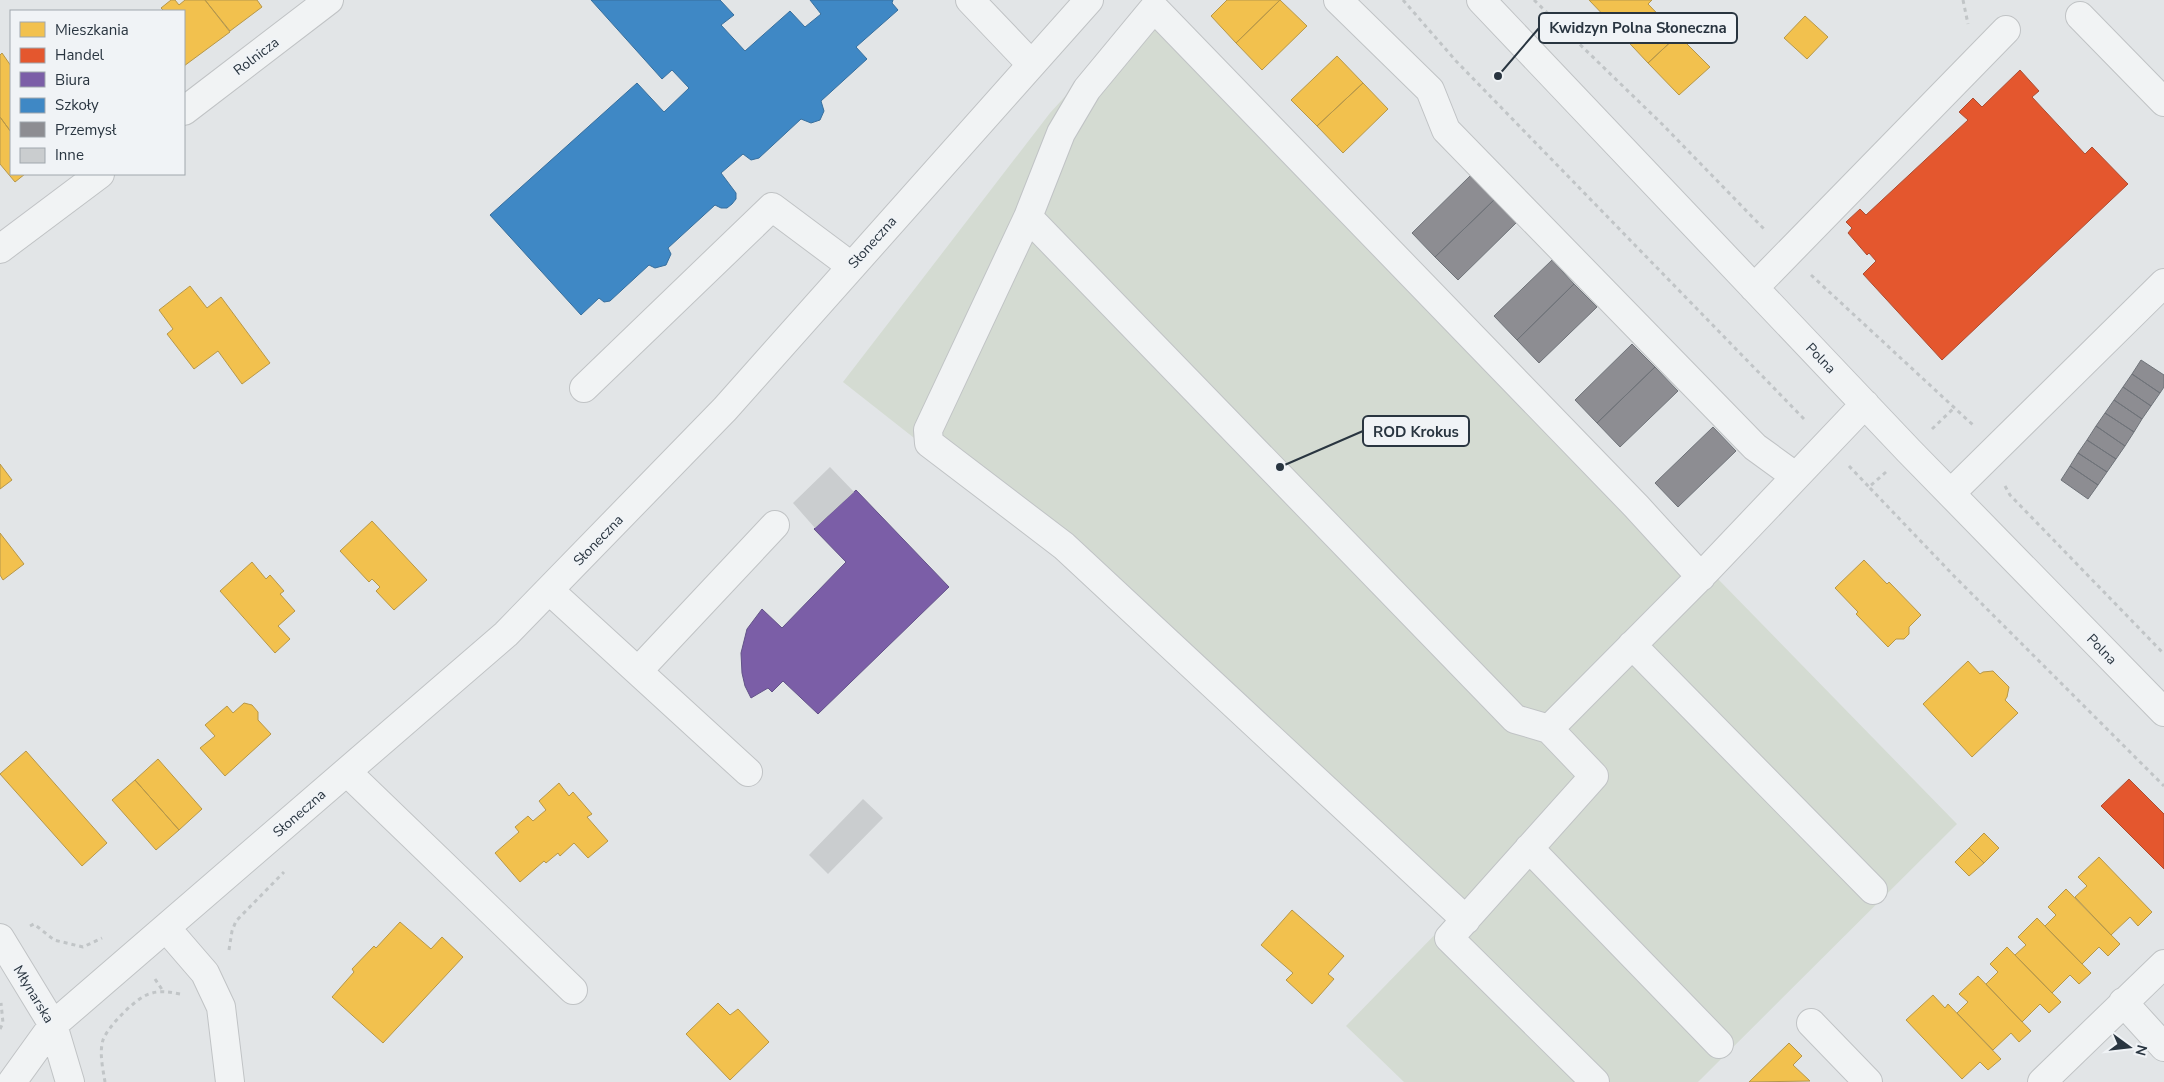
<svg xmlns="http://www.w3.org/2000/svg" width="2164" height="1082" viewBox="0 0 2164 1082" font-family="'Nunito Sans',sans-serif">
<rect width="100%" height="100%" fill="#e2e5e7"/>
<path fill="#d4dbd2" d="M1153,0L1957,824L1698,1082H1404L1346,1026L1451,918L1320,804L1059,552L843,382L1050,113Z"/>
<path fill="#f2c14e" stroke="#b6974a" d="M171,0H175L179,5L185,0H205L230,32L184,66V11H164L161,8Z
M205,0H257L262,7L230,31Z
M1227,0H1280L1236,43L1211,16Z
M1280,0L1307,26L1262,70L1236,43Z
M1589,0H1652L1648,4L1678,35L1648,63L1618,31L1621,28L1615,21L1612,24Z
M1805,16L1828,37L1807,59L1784,38Z
M1678,35L1710,67L1679,95L1648,63Z
M2,53L11,66V132L0,117V55Z
M1337,56L1363,83L1317,126L1291,100Z
M1363,83L1388,109L1343,153L1317,126Z
M0,117L11,132V174H25L15,182L0,164Z
M190,286L207,308L221,297L270,363L242,384L218,351L194,369L167,334L173,329L159,310Z
M0,464L12,480L0,489Z
M372,521L427,580L394,610L376,591L380,587L372,579L369,582L340,551Z
M0,533L24,564L3,580L0,575Z
M1864,560L1887,584L1889,582L1921,615L1909,627V634L1904,639H1896L1888,647L1856,614L1858,612L1835,588Z
M252,562L266,579L270,575L284,591L280,594L295,611L278,626L290,639L275,653L220,591Z
M1968,661L1980,674L1983,672L1993,671L2009,687L2007,697L2005,700L2018,713L1972,757L1923,704Z
M244,703L252,705L258,712V720L271,734L225,776L200,748L215,736L205,725L227,706L233,713Z
M26,751L107,843L82,866L0,774Z
M158,759L202,809L179,830L135,780Z
M135,780L179,830L156,850L112,800Z
M559,783L569,796L573,792L592,814L587,817L608,841L588,858L574,843L560,856L558,853L546,863L544,861L520,882L495,853L519,832L515,827L528,816L533,821L546,810L539,801Z
M1984,833L1999,848L1984,863L1969,848Z
M1969,848L1984,863L1969,876L1955,862Z
M2099,857L2152,912L2138,926L2130,917L2111,935L2075,897L2087,886L2078,877Z
M2066,889L2120,944L2108,956L2099,947L2082,964L2045,926L2056,915L2048,907Z
M1292,910L1344,956L1328,974L1334,979L1312,1004L1286,980L1293,973L1261,945Z
M2037,918L2091,973L2079,984L2070,975L2052,993L2015,955L2026,945L2018,937Z
M400,922L431,949L442,937L463,957L383,1043L332,997L354,972L352,969L374,946L376,948Z
M2007,947L2061,1002L2049,1013L2040,1004L2022,1022L1986,984L1998,972L1990,964Z
M1978,976L2031,1031L2019,1042L2011,1033L1993,1050L1957,1013L1968,1002L1959,994Z
M1933,995L1945,1008L1948,1004L2001,1059L1988,1070L1980,1062L1962,1079L1906,1020Z
M718,1003L730,1015L738,1009L769,1042L730,1080L686,1034Z
M1789,1043L1802,1056L1793,1065L1810,1081L1749,1082Z"/>
<path fill="#e4572e" stroke="#ac4d33" d="M2020,70L2039,91L2032,97L2085,154L2092,147L2128,184L1942,360L1863,274L1876,261L1869,253L1867,255L1848,233L1852,228L1846,222L1860,209L1866,215L1968,120L1959,112L1973,98L1982,107Z
M2129,779L2164,814V869L2101,806Z"/>
<path fill="#7b5ea7" stroke="#625288" d="M856,490L949,587L818,714L783,681L772,692L768,688L751,698L745,686L742,673L741,653L747,629L762,609L782,628L846,562L814,529Z"/>
<path fill="#3f88c5" stroke="#386f9d" d="M591,0H720L734,15L721,25L745,51L790,11L805,27L821,14L810,0H893L892,3L898,10L856,47L867,59L821,101L824,111L820,120L811,123L801,119L759,158L751,160L743,154L721,173L736,193V199L732,204L727,208H721L715,205L668,248L671,254L666,265L655,268L649,265L610,301L604,302L599,298L581,315L490,215L637,83L664,112L689,88L672,70L662,79Z"/>
<path fill="#8d8d92" stroke="#6f7379" d="M1470,176L1494,200L1435,257L1412,233Z
M1494,200L1516,223L1458,280L1435,257Z
M1552,260L1574,284L1517,340L1494,316Z
M1574,284L1597,307L1539,363L1517,340Z
M1632,344L1655,367L1597,423L1575,400Z
M2141,360L2164,375V387L2160,393L2132,374Z
M1655,367L1678,391L1620,447L1597,423Z
M2132,374L2160,393L2151,406L2123,387Z
M2123,387L2151,406L2142,419L2114,400Z
M2114,400L2142,419L2134,432L2105,413Z
M2105,413L2134,432L2125,446L2096,426Z
M2096,426L2125,446L2116,459L2087,440Z
M1713,427L1736,451L1678,507L1655,483Z
M2087,440L2116,459L2107,472L2078,453Z
M2078,453L2107,472L2098,485L2070,466Z
M2070,466L2098,485L2088,499L2061,480Z"/>
<path fill="#cacdcf" d="M830,467L854,492L815,528L793,503Z
M863,799L883,818L828,874L809,855Z"/>
<g fill="none" stroke-linecap="round" stroke-linejoin="round">
<defs>
<path id="minor" d="M970,0L1031,64
M1338,0L1430,90L1446,130L1755,447L1795,476
M1481,0L1909,451L2164,712
M2080,16L2164,102
M184,111L329,0
M1028,217L1061,133L1087,89L1154,8L1636,506L1701,577
M0,249L100,174
M1754,288L2006,30
M584,388L772,207L851,266
M1951,493L2164,283
M549,590L748,772
M1632,645L1873,890
M638,671L775,525
M347,772L573,990
M1529,848L1719,1044
M1466,920L1064,546L929,443L928,430L1028,217L1515,719L1549,729
M167,929L205,973L221,1007L230,1082
M0,938L53,1025L70,1082
M2123,1002L2164,1047
M1811,1023L1868,1082
M12,1082L53,1025L506,634L725,409L1089,0
M1595,1082L1449,938L1594,776L1549,729L1708,569L1865,404
M2042,1082L2164,964"/>
</defs>
<use href="#minor" stroke="#c0c3c5" stroke-width="30"/>
<path stroke="#c1c5c7" stroke-width="3" stroke-dasharray="4 4" stroke-linecap="butt" d="M1403,0L1456,61L1805,420
M1534,0L1662,124L1765,230
M1963,0L1968,24
M1811,275L1973,425
M1932,429L1954,408
M1849,466L1869,487
M1886,472L1869,487L1955,577L2164,786
M2005,486L2010,495L2164,654
M30,926L34,924L54,940L83,947L102,938
M229,950L232,931L236,921L284,872
M155,979L163,991
M0,1029L3,1023L1,1003
M105,1082C103,1069 99,1053 103,1040C108,1026 136,998 149,994C160,990 169,992 180,994"/>
<use href="#minor" stroke="#f1f3f4" stroke-width="28"/>
</g>
<g text-anchor="middle" stroke-width="5" stroke-linejoin="round" paint-order="stroke">
<g font-size="14" fill="#293540" stroke="#f0f3f6">
<text transform="translate(256 56) rotate(-37)" y="5">Rolnicza</text>
<text transform="translate(872 242) rotate(-48)" y="5">Słoneczna</text>
<text transform="translate(1821 358) rotate(46)" y="5">Polna</text>
<text transform="translate(598 540) rotate(-46)" y="5">Słoneczna</text>
<text transform="translate(2102 649) rotate(46)" y="5">Polna</text>
<text transform="translate(299 813) rotate(-41)" y="5">Słoneczna</text>
<text transform="translate(34 994) rotate(59)" y="5">Młynarska</text>
</g>
</g>
<path fill="none" stroke="#293540" stroke-width="2" d="M1498 76L1539 28M1280 467L1363 431"/>
<g fill="#293540" stroke="#f0f3f6" stroke-width="2">
<circle cx="1498" cy="76" r="5"/>
<circle cx="1280" cy="467" r="5"/>
</g>
<g fill="#f0f3f6" stroke="#293540" stroke-width="2">
<rect x="1539" y="13" width="198" height="30" rx="5"/>
<rect x="1363" y="416" width="106" height="30" rx="5"/>
</g>
<g font-size="15" text-anchor="middle" font-weight="bold" fill="#293540">
<text x="1638" y="33">Kwidzyn Polna Słoneczna</text>
<text x="1416" y="437">ROD Krokus</text>
</g>
<rect x="10" y="10" width="175" height="165" fill="#f0f3f6" stroke="#a0a7ad"/>
<rect x="20" y="22" width="25" height="15" fill="#f2c14e" stroke="#a0a7ad"/>
<text x="55" y="35" font-size="15" fill="#293540">Mieszkania</text>
<rect x="20" y="48" width="25" height="15" fill="#e4572e" stroke="#a0a7ad"/>
<text x="55" y="60" font-size="15" fill="#293540">Handel</text>
<rect x="20" y="72" width="25" height="15" fill="#7b5ea7" stroke="#a0a7ad"/>
<text x="55" y="85" font-size="15" fill="#293540">Biura</text>
<rect x="20" y="98" width="25" height="15" fill="#3f88c5" stroke="#a0a7ad"/>
<text x="55" y="110" font-size="15" fill="#293540">Szkoły</text>
<rect x="20" y="122" width="25" height="15" fill="#8d8d92" stroke="#a0a7ad"/>
<text x="55" y="135" font-size="15" fill="#293540">Przemysł</text>
<rect x="20" y="148" width="25" height="15" fill="#cacdcf" stroke="#a0a7ad"/>
<text x="55" y="160" font-size="15" fill="#293540">Inne</text>
<g transform="translate(2129 1047) rotate(105)" stroke="#f0f3f6" stroke-width="4" paint-order="stroke">
<path d="M0-4L9 19L0 12L-9 19Z" fill="#293540"/>
<text y="-8" font-size="14" font-weight="bold" text-anchor="middle" fill="#293540">N</text>
</g>
</svg>
